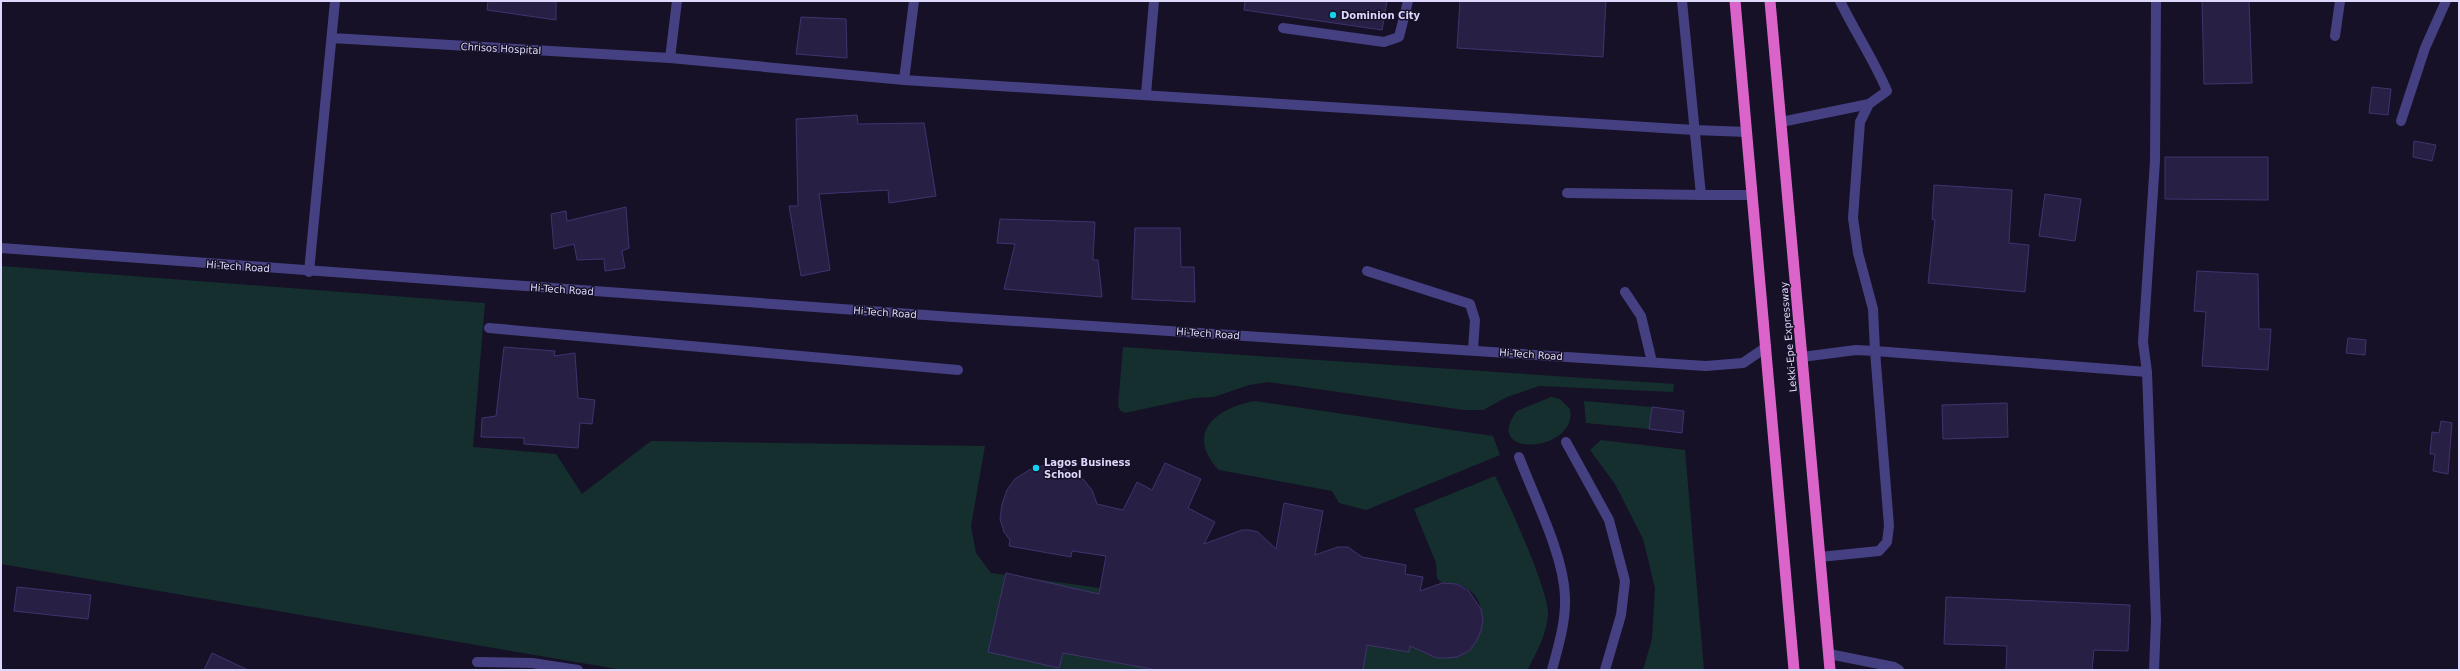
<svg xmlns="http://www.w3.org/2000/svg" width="2460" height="671" viewBox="0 0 2460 671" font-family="'DejaVu Sans',sans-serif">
<rect width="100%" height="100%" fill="#161126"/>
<path fill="#152f2f" d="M1,266L485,303L473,447L556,454L582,494L651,441L985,446L971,526L976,553L991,573L1100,588L1088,658L1157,670H623L1,564Z
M1123,347L1674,384L1673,392L1539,386L1507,397L1483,410H1464L1269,382L1249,385L1214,397L1194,398L1125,413L1120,410L1118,406Z
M1551,397L1560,399L1570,409C1579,452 1480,460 1517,411Z
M1255,401L1493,436L1500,455L1366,510L1339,503L1332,491L1219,470C1184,433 1216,408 1255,401Z
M1584,401L1652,407L1649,429L1586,423Z
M1601,440L1685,450L1704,670H1643L1652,639L1655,588L1643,539L1615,484L1590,450Z
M1495,476C1507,499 1550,593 1548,615C1546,636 1537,651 1528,669L1363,670L1367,645L1409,652L1410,646C1421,651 1433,658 1445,658C1485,660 1498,595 1457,584C1452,583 1446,583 1442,583L1437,578L1436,563L1414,509Z"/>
<path fill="#281f45" stroke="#41336f" d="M488,1H556V20L487,10Z
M1245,1H1387L1382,30L1244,10Z
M1460,1H1606L1603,57L1457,48Z
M2202,1H2249L2252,83L2204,84Z
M801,17L846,19L847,58L796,54Z
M2372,87L2391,89L2388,115L2369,113Z
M857,115L858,124L924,123L936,196L889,203L888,190L819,194L830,270L801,276L789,206H798L796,119Z
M2414,141L2436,145L2432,161L2413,157Z
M2165,157H2268V200L2165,199Z
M1934,185L2012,190L2009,243L2029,245L2025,292L1928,283L1935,220L1932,219Z
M2045,194L2081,199L2075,241L2039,236Z
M626,207L629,248L622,251L625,268L605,271L604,259L577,260L574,244L554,249L551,214L566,211L567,221Z
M1000,219L1095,222L1093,260H1098L1102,297L1004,289L1015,244L997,243Z
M1135,228H1180L1181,267H1194L1195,302L1132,299Z
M2197,271L2258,274L2259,329H2271L2268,370L2202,366L2206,312L2194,311Z
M2348,338L2366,340L2365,355L2346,353Z
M504,347L555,351L554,356L575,353L578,398L595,400L592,424L580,423L578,448L524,444V438L481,437L482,418L496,416Z
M2007,403L2008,437L1943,439L1942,405Z
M1652,407L1684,411L1682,433L1649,429Z
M2441,421L2452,423L2448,474L2433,471L2435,454H2430L2432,432L2439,433Z
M1165,463L1201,479L1188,508L1215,522L1204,544L1242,530H1250L1258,532L1276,549L1284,503L1323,511L1315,555L1338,547H1348L1362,557L1406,565L1405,574L1423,577L1420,591L1442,583L1457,584L1468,590L1481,609L1483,620L1481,631L1476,642L1469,651L1457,657L1446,658H1437L1410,646L1409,652L1367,645L1363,670H1157L1063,653L1059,668L988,652L1006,573L1099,594L1106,556L1072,551L1071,557L1009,546L1010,540L1004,532L1000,519L1002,504L1007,490L1015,479L1029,470L1045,465L1060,466L1083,479L1092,490L1097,504L1123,510L1137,482L1152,490Z
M17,587L91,595L88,619L14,611Z
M1946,597L2130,605L2128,651L2094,650L2092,670H2006L2007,646L1944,644Z
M212,653L248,670H204Z"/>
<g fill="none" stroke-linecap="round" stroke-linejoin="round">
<path stroke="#454081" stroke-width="10" d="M1682,1L1701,195H1752
M1283,28L1384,42L1399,37L1408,1
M1567,193L1701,195
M1367,271L1470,304L1475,320L1473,350
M1625,292L1641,316L1652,362
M489,328L958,370
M1566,442L1609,520L1625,581L1621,615L1605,670
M1519,457C1534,497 1564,555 1565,597C1566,622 1558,647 1552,670
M1829,654L1894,667L1899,670"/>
<path stroke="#454081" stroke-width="10" d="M677,1L670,58L904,80L1694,130L1747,132
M1840,1C1855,32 1874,60 1887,91L1869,104L1860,122L1853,218L1858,253L1873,309L1875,351L2147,372L2143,342L2155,161L2156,1
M2335,36L2340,1
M332,38L670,58
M904,80L914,1
M1146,94L1154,1
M2401,121L2425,48L2446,1
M1781,122L1869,104
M1,248L953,317L1706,366L1743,363L1765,348
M309,272L335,1
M1802,357L1856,350L1875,351L1889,526L1887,542L1879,551L1820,557
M2147,372L2156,620L2154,670
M477,662L532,663L578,670"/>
<path stroke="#db64ca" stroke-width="11" d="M1735,1L1794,670
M1770,1L1830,670"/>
</g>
<g fill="#15d0ed" stroke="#161126" stroke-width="1.5">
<circle cx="1333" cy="15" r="4"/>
<circle cx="1036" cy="468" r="4"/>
</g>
<g text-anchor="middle" stroke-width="3" stroke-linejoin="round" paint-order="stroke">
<g font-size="10" font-weight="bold" fill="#ded9fc" stroke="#161126" text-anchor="start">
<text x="1341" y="19">Dominion City</text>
<text x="1044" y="466">Lagos Business<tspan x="1044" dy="12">School</tspan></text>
</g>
<g font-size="10" fill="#ded9fc" stroke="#161126">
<text transform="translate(501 48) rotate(3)" y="4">Chrisos Hospital</text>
<text transform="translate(238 266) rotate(4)" y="4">Hi-Tech Road</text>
<text transform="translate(562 289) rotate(4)" y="4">Hi-Tech Road</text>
<text transform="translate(885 312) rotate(4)" y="4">Hi-Tech Road</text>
<text transform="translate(1208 333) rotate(4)" y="4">Hi-Tech Road</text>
<text transform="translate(1788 337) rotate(-95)" y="4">Lekki-Epe Expressway</text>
<text transform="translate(1531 354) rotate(4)" y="4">Hi-Tech Road</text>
</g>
</g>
<rect width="2460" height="671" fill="none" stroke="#ded9fc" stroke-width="4"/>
</svg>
